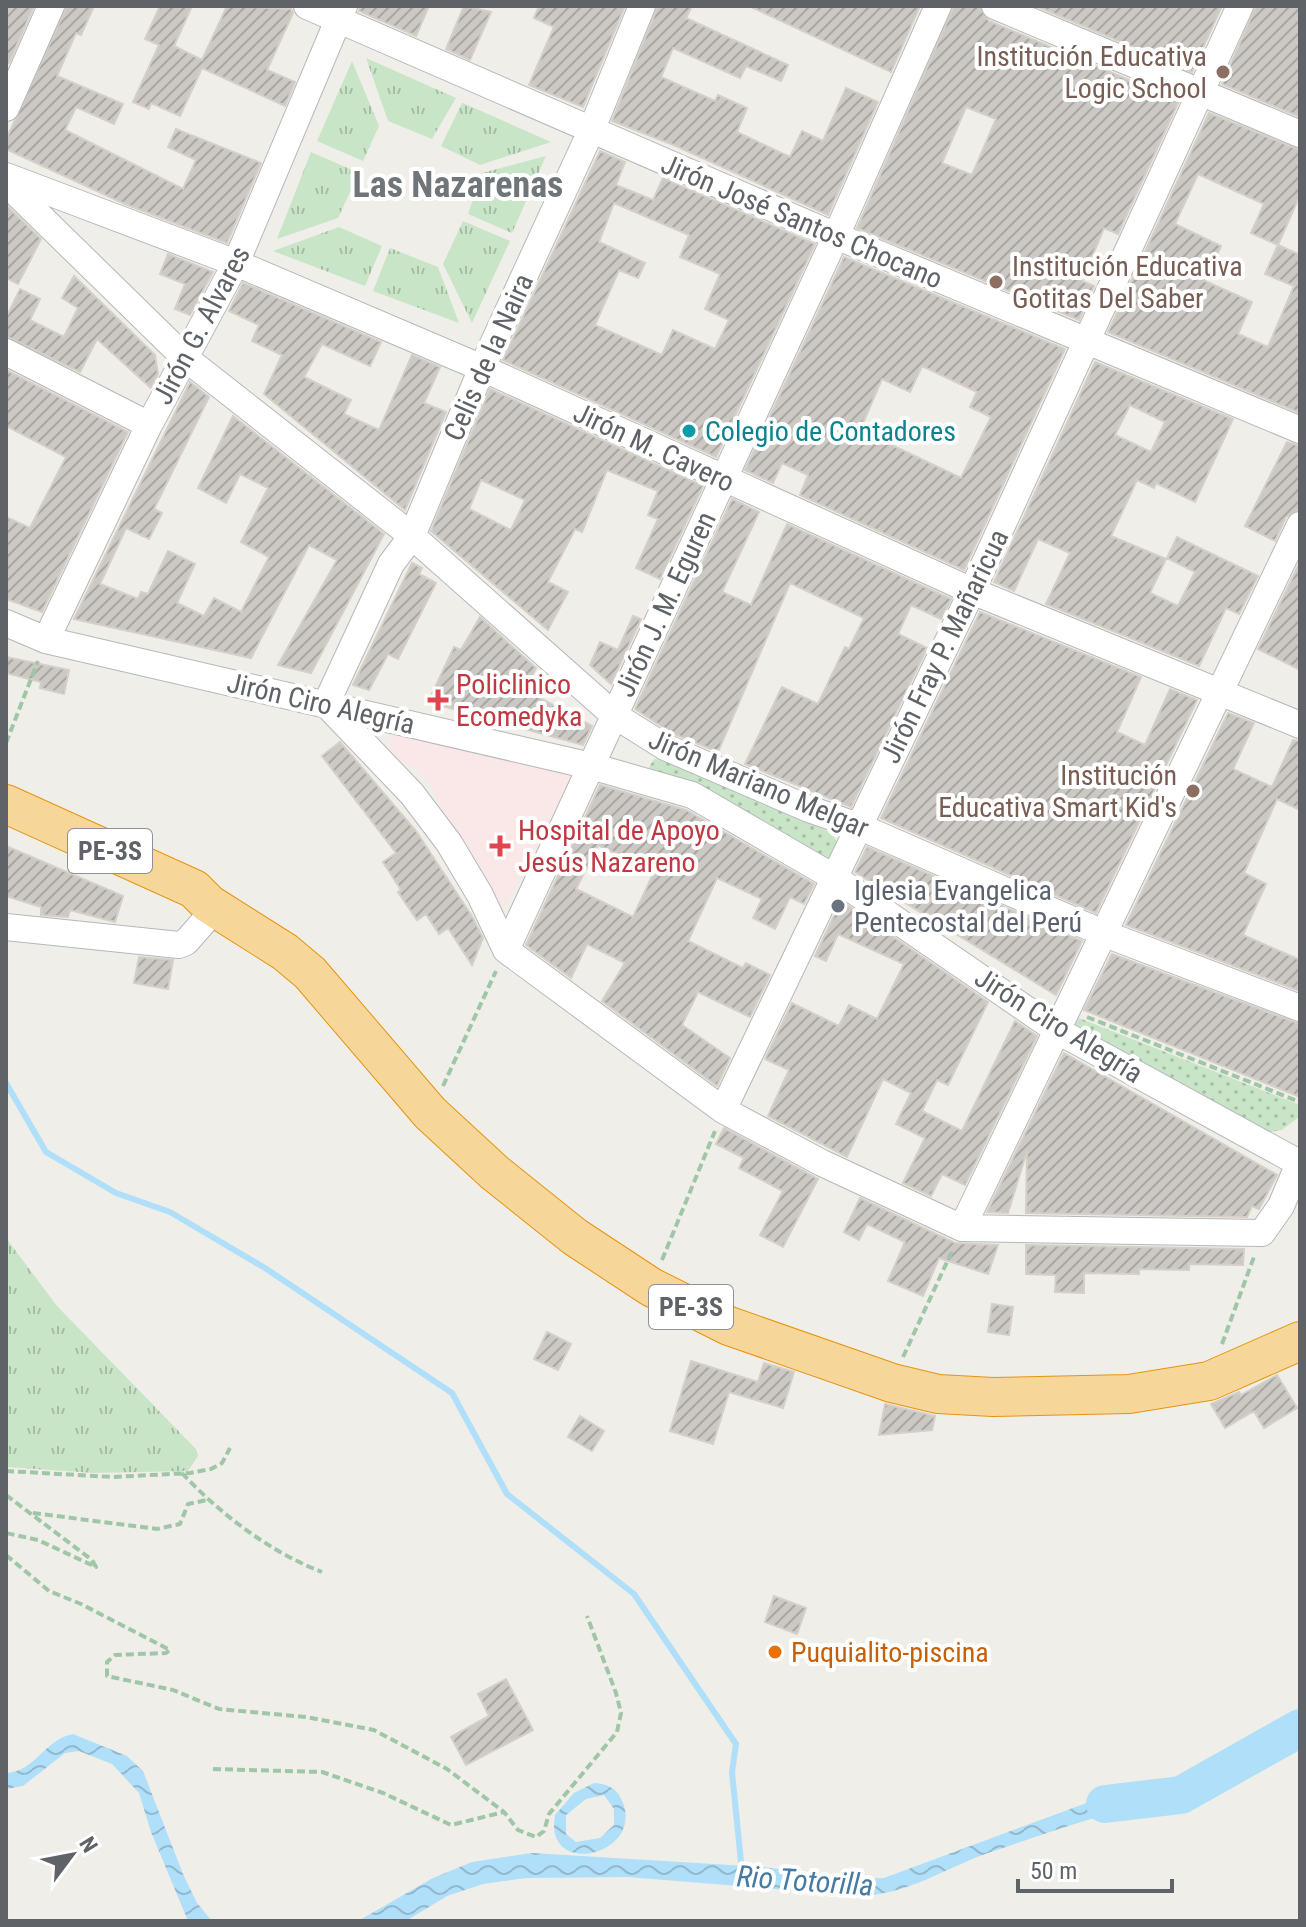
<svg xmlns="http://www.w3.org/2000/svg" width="1306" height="1927" viewBox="0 0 1306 1927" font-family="'Roboto Condensed',sans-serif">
<defs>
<pattern id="grass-tufts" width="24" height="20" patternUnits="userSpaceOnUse" patternTransform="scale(2)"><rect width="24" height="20" fill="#c9e5c7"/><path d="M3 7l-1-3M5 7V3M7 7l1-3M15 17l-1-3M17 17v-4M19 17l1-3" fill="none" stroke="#a6bda5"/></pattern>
<pattern id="park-dots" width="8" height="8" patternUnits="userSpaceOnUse" patternTransform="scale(2)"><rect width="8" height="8" fill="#c9e5c7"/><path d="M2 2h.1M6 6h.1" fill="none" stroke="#a6bda5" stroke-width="1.8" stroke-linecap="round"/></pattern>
<pattern id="water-waves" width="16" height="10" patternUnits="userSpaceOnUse" patternTransform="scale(2)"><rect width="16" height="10" fill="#afdff9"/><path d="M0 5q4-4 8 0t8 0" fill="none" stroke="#92b8cd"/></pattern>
<pattern id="building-hatch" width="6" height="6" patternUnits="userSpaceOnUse" patternTransform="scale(2)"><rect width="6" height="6" fill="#ccc9c4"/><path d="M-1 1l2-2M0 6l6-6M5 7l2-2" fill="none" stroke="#a9a7a3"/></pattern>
</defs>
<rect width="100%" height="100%" fill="#f0eee8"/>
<path fill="#fae7e7" d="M394,728L565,771L573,779L501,913L421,771L405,765L390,749Z"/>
<path fill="url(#grass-tufts)" d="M366,58L456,98L432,139L388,121Z
M352,61L379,126L363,161L317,141Z
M462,103H463L551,142L480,165L441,146Z
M311,152L359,173L338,218L277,239Z
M546,156L512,233L468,214L482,173Z
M463,221L510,241L472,323L443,264Z
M339,227L382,246L365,286L273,251Z
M390,248L438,267L459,323L373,291Z
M6,1238L57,1306L195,1448L198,1456L188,1471L94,1473L6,1467Z"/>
<path fill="url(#park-dots)" d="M654,759H664L830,832L840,846L827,861L820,864L770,824L724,801L647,771Z
M1079,1018L1300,1105V1116L1282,1130L1259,1134L1072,1029Z"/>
<path fill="url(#water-waves)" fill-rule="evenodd" d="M73,1734L127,1756L143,1771L183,1874L197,1903L212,1921H188L151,1832L139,1793L112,1764L79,1751L65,1753L23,1786L6,1789V1773C35,1772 45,1739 73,1734Z
M594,1783C609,1784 618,1789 623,1803C643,1856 543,1879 555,1815L574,1793ZM604,1795L614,1809V1825L600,1838L576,1842L566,1834V1815L586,1799Z
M1151,1787L1159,1803C1101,1813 1044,1834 988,1853C943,1869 911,1893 862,1896L627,1877L526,1878L483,1884L447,1896L406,1921H358L433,1878L472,1862L532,1853L763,1867L856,1879L884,1878L1100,1798Z"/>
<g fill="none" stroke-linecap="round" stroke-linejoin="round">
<path stroke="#afdff9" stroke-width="6" d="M6,1083L46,1152L116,1193L170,1212L265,1268L452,1393L507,1494L634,1594L736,1744L732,1772L742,1872"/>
<path stroke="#afdff9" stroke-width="38" d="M1105,1804L1181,1795L1300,1728"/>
</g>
<path fill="url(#building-hatch)" stroke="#d4cfc7" stroke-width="2" fill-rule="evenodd" d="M6,6H34L9,63L6,61Z
M67,6H94L81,35L76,33L57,76L123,104L114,124L76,107L65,130L183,189L196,160L168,147L176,129L261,163L227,243L125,204L6,149V140Z
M160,6H192L174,46L202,60L227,6L291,9L293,13L267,70L295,82L285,106L202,68L180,116L151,103L149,109L133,102L159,45L145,39Z
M360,6H429L416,36L359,11Z
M464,6L491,12L470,60L446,49Z
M539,6H625L583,107L529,85L554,27L534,18Z
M658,6H692L686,18L788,65L781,81L746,66L740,78L673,48L661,77L715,101L718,95L747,108L737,132L790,157L802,131L823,141L846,88L878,102L828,215L676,146L612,121Z
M749,6H920L891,72Z
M954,6H979L989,21L1179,101L1118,234L1104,228L1082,281L1094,286L1079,320L857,228ZM966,107L996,119L972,175L942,163Z
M1036,6H1222L1192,72Z
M1256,6H1300V117L1222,84Z
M1209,113L1300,150V195L1278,245L1300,255V413L1108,332ZM1198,174L1264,204L1251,233L1278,245L1265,274L1294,286L1268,347L1238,334L1252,302L1205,281L1221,246L1175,224Z
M600,151L625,162L616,185L653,200L663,178L815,244L716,457L503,360ZM614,203L689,235L680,257L720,274L705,309L729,320L715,349L673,330L662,355L595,325L619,270L638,278L645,263L599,242Z
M6,205L41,239L18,284L6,278Z
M168,254L213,272L190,315L175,309L185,284L160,274Z
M844,257L1065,349L964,570L800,495L808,475L782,463L773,483L745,470ZM922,366L977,392L970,407L991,417L961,478L860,430L882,379L910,392Z
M74,276L155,355L158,374L151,388L97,339L80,372L6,336V318L20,289L40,299L30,320L64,337L78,308L62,298Z
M243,283L381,342L370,366L322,344L304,377L351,400L344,414L379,430L412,355L440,367L424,403L446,412L405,510L264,394L282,355L252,341L259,325L229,311Z
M1095,362L1233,419L1195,502L1156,483L1154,488L1137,480L1111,536L1166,559L1150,593L1178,606L1195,572L1167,558L1177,537L1258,576L1239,614L1226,608L1199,666L1046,604L1070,553L1038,539L1014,591L994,582ZM1130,405L1165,422L1151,452L1115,435Z
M6,370L128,432L42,612L6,599V517L30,528L66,457L6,426Z
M190,382L209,397L154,509L162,513L149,539L126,528L100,584L138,599L141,592L148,594L168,551L195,564L177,603L204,616L214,598L241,612L269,557L241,542L268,488L240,474L226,503L198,488L233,416L384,534L311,673L278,665L337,560L309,545L251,658L74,619Z
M490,389L703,486L660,579L636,568L658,519L648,515L658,491L607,470L582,532L575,529L548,582L568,592L548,630L431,531ZM481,480L525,500L511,530L469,509Z
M1287,442L1300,446V509L1286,517L1275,541L1245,526Z
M732,499L759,512L722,592L751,605L787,524L951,599L941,619L911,605L898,634L927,648L851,807L745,764L782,687L818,704L845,647L849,649L864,618L790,583L718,752L672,733L635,709Z
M1300,562V670L1258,649Z
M412,563L422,568L419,574L436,583L398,659L388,654L369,690L353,685Z
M980,612L1141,677L1117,732L1145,745L1170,689L1197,700L1096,913L881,818Z
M633,616L641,619L611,684L590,665L600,642L618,650Z
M480,617L536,668L525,690L592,726L583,745L428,702L454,647L461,650Z
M6,657L69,670L64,694L40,688L41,682L6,673Z
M1228,713L1254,723L1233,769L1272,787L1293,740L1300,741V810L1277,799L1244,873L1266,884L1243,935L1300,960V991L1126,925Z
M340,742L416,831L473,918L483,938L472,965L448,928L439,934L426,914L417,920L398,892L401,890L383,862L396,853L322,756Z
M600,785L686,810L814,884L804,904L790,897L775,929L753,918L762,899L717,878L688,941L743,968L746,963L770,975L750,1017L698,992L682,1025L730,1058L717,1086L602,1001L625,963L587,944L571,978L526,945ZM598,845L654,872L633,917L576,889Z
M6,846L123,896L115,922L70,910L68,917L41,915V907L6,896Z
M867,847L1082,941L1056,995L855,872Z
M841,901L988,1002L948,1085L937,1080L922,1111L962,1131L1015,1021L1037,1036L965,1185L942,1174L931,1196L903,1183L925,1138L896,1124L911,1093L883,1079L847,1157L768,1116L789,1070L765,1059L792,1003L839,1026L849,1005L877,1019L904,964L838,934L826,961L815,956Z
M1112,954L1300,1024V1097L1084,1010Z
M139,957L173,960L168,989L134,983Z
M1064,1053L1277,1175L1259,1209L1252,1206L1247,1217L1026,1213L1027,1151L1008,1213L987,1212Z
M724,1128L818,1179L783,1247L760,1235L783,1191L739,1168L744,1158L716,1144Z
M860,1198L955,1243L998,1245L988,1274L939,1258L923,1296L888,1281L905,1242L867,1224L859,1240L844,1232Z
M1026,1245L1244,1249L1243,1265L1189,1264V1270L1139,1269V1274L1084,1273V1293L1055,1292L1056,1275L1026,1274Z
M992,1304L1013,1307L1009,1335L988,1332Z
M547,1332L571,1344L558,1370L534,1359Z
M691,1361L758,1382L764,1363L794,1372L783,1408L729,1392L713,1444L670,1431Z
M1277,1375L1297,1408L1264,1428L1254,1411L1225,1428L1211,1404L1239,1392L1241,1395Z
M885,1404L935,1416L932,1430L879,1435Z
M580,1416L604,1431L592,1451L568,1437Z
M774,1596L806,1608L797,1634L765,1622Z
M506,1679L533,1730L466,1765L451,1737L489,1716L478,1694Z"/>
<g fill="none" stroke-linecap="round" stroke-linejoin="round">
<defs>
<path id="minor" d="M307,6L836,236L1300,430
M642,6L591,131L482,368L412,536L391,564L326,704L412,794L449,843L480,895L506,950L723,1110L822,1163L962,1228L1262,1233L1281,1206L1300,1161
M995,6L1300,134
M6,108L51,6
M6,176L236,263L482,368L972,591L1300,725
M6,183L184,357L412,536L614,715L665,747L809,809L858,826L1105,934L1300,1008
M6,352L149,425
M6,623L46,640L591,766L692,795L835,878L1058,1031L1299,1163
M46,640L149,425L236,263L344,6
M6,927L179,945L186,942L215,909
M506,950L836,236L938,6
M723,1110L972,591L1240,6
M962,1228L1300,525"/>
<path id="highway" d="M6,804L194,889L209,904L285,952L310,973L430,1113L495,1173L575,1237L651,1287L729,1326L892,1383L938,1394L993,1397L1129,1394L1209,1381L1300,1341"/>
</defs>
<use href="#minor" stroke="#b5b8bb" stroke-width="28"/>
<use href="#highway" stroke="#e79311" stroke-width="40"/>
<path stroke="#a0c6a8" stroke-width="4" stroke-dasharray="8 4" stroke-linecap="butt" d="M6,743L38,661
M1087,1017L1300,1102
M443,1086L496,971
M662,1260L715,1131
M1222,1344L1255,1254
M903,1357L953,1249
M6,1471L113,1477L190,1473L211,1469L222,1463L230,1448
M182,1473C220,1514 270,1552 322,1572
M6,1495L92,1560L96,1567L38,1540L6,1533
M33,1513L157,1529L180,1524L188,1504L207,1500
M6,1555L49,1591L81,1604L170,1650L166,1653L115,1655L107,1662V1676L173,1690L219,1709L306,1717L374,1730L447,1769L504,1812L518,1830L536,1837L544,1831L549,1814L617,1732L621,1713L616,1693L587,1616
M213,1769L322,1772L383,1793L451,1825L504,1812"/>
<use href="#minor" stroke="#fff" stroke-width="26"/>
<use href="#highway" stroke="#f6d799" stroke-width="38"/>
</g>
<g fill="#8d6e63" stroke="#fff" stroke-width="3">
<circle cx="1223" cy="72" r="8"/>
<circle cx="996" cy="282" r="8"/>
<circle cx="1193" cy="791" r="8"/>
</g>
<circle fill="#0f9aa8" stroke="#fff" stroke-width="3" cx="689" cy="431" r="8"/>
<g fill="#e0444e" stroke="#fff" stroke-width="3">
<path d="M434 688h8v8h8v8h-8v8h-8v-8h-8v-8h8z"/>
<path d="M496 834h8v8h8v8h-8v8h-8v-8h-8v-8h8z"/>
</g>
<circle fill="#6b7280" stroke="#fff" stroke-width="3" cx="838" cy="906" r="8"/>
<circle fill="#e8710a" stroke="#fff" stroke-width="3" cx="775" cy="1652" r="8"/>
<g text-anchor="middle" stroke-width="8" stroke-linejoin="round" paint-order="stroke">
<g fill="#fff" stroke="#8f9295" stroke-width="2">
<rect x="68" y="829" width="84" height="44" rx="6"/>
<rect x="649" y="1285" width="84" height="44" rx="6"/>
</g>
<g font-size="26" font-weight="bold" fill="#5f6367">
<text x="110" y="860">PE-3S</text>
<text x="691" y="1316">PE-3S</text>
</g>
<g font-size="28" fill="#785e54" stroke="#fff" text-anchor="end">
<text x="1207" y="66">Institución Educativa<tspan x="1207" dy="32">Logic School</tspan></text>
<text x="1012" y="276" text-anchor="start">Institución Educativa<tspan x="1012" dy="32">Gotitas Del Saber</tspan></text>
<text x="1177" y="785">Institución<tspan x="1177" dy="32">Educativa Smart Kid's</tspan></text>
</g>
<g font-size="28" fill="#5f6367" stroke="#fff">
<text transform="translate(802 221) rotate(23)" y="10">Jirón José Santos Chocano</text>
<text transform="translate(201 325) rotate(-62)" y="10">Jirón G. Alvares</text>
<text transform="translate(488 357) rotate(-66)" y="10">Celis de la Naira</text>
<text transform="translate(654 447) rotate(25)" y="10">Jirón M. Cavero</text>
<text transform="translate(665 604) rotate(-65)" y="10">Jirón J. M. Eguren</text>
<text transform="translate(944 646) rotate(-64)" y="10">Jirón Fray P. Mañaricua</text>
<text transform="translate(321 703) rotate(13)" y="10">Jirón Ciro Alegría</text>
<text transform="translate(759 783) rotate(23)" y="10">Jirón Mariano Melgar</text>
<text transform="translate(1059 1025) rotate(32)" y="10">Jirón Ciro Alegría</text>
</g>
<g font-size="28" fill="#0d838f" stroke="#fff" text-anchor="start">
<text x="705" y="441">Colegio de Contadores</text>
</g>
<g font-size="28" fill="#be3a42" stroke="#fff" text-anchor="start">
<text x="456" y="694">Policlinico<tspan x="456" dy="32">Ecomedyka</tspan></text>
<text x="518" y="840">Hospital de Apoyo<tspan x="518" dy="32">Jesús Nazareno</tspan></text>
</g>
<g font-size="28" fill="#5b616d" stroke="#fff" text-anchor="start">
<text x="854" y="900">Iglesia Evangelica<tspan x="854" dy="32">Pentecostal del Perú</tspan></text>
</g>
<g font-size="28" fill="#c56008" stroke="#fff" text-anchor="start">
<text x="791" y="1662">Puquialito-piscina</text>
</g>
<g font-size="30" font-style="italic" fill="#487ba2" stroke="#fff">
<text transform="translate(805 1881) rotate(4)" y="10">Rio Totorilla</text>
</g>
<g font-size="36" font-weight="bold" fill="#707579" stroke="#fff">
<text x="458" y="197">Las Nazarenas</text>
</g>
</g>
<rect width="1306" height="1927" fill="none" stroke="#5f6367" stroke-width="16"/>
<g transform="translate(72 1855) rotate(58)" stroke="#ffffff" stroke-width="6" paint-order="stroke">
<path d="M0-6L14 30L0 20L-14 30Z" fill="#5f6367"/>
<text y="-12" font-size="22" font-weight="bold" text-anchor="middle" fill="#5f6367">N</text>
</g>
<path d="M1018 1879v12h154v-12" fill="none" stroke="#5f6367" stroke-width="4"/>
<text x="1030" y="1879" font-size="24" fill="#5f6367" stroke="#ffffff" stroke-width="6" paint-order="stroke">50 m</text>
</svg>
